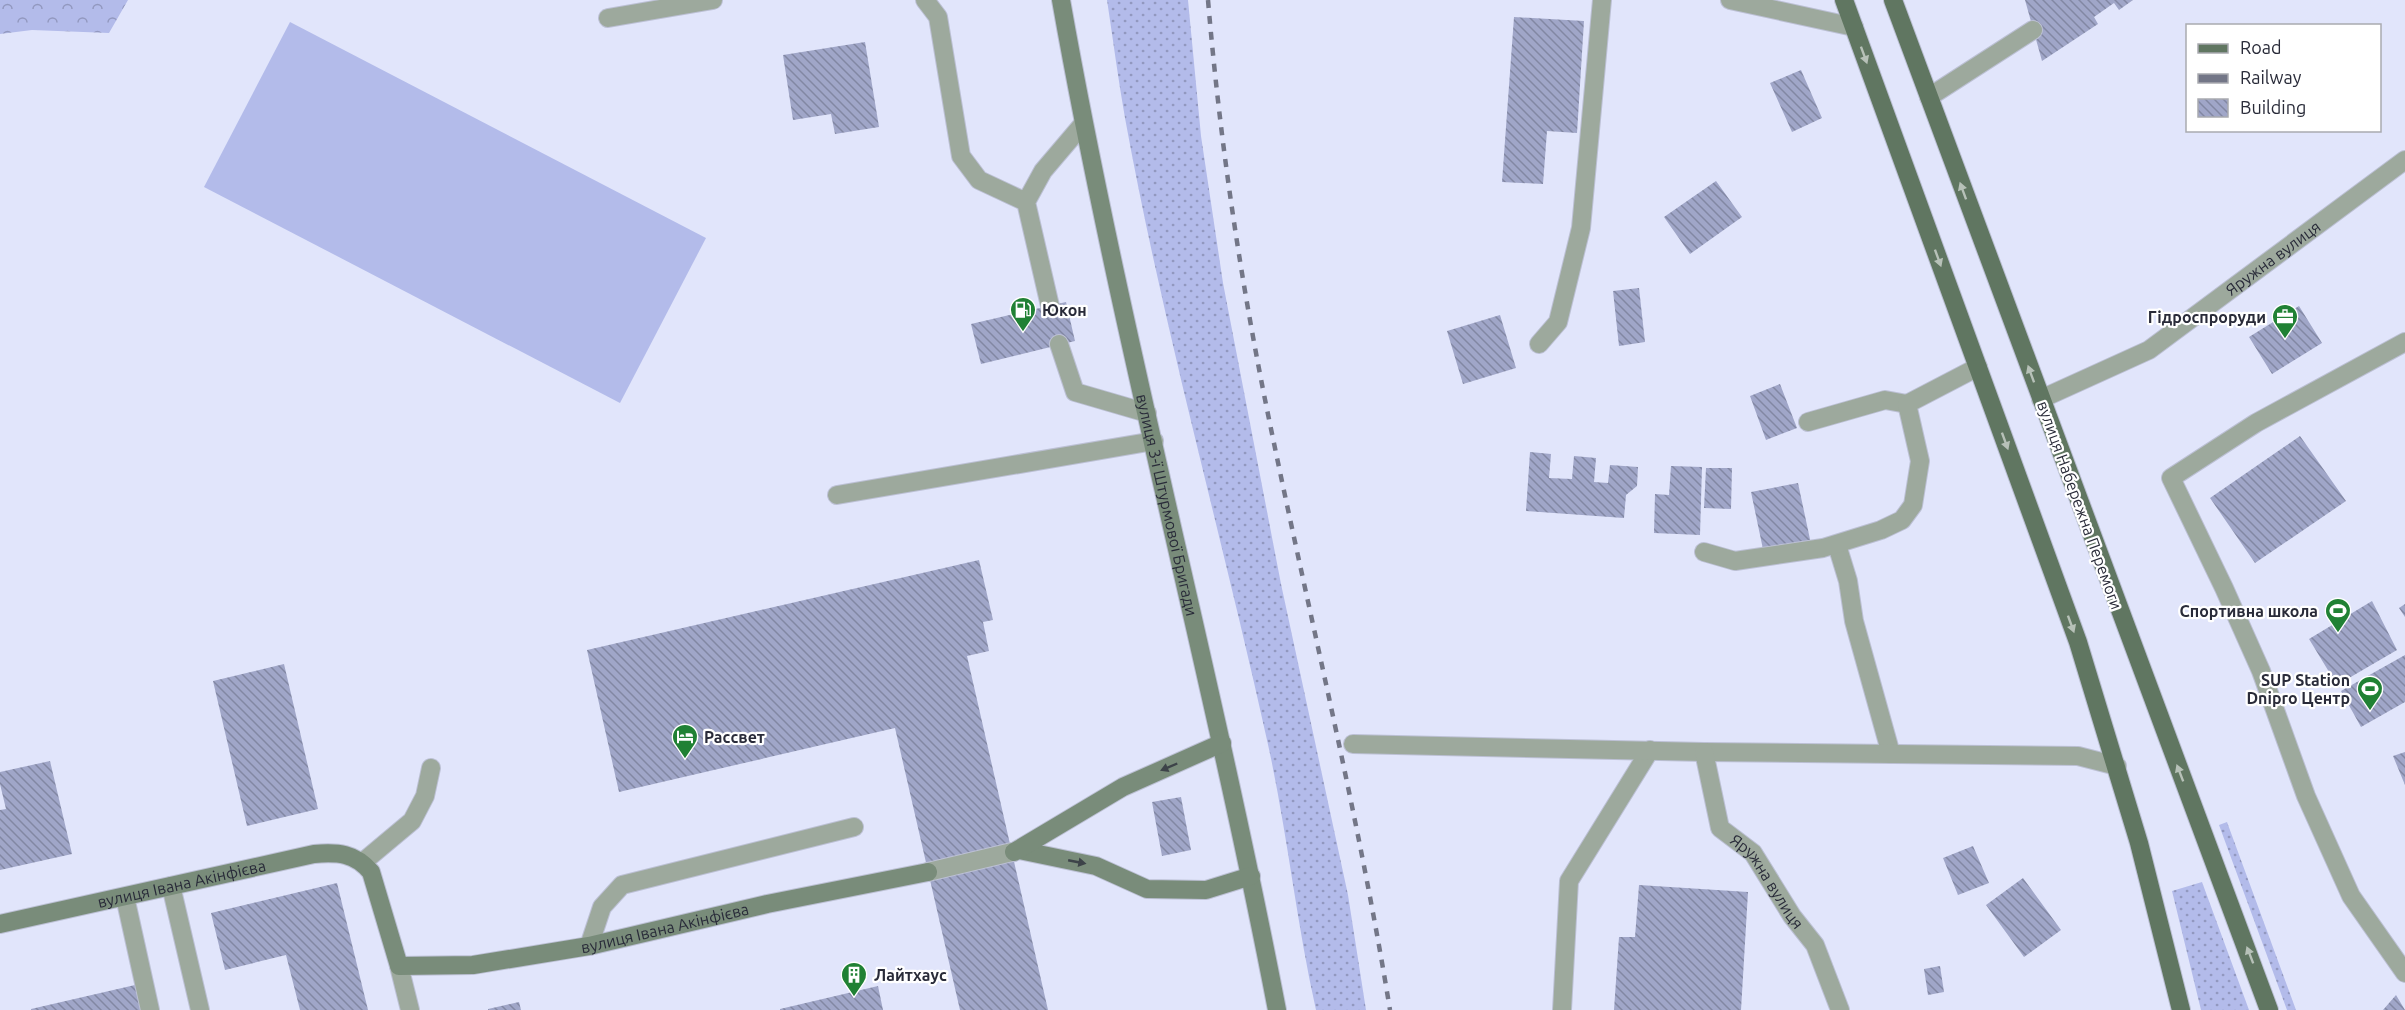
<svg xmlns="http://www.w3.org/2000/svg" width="2405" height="1010" viewBox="0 0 2405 1010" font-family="Ubuntu,sans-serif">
<defs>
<pattern id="grass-dots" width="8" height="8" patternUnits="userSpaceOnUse" patternTransform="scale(1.5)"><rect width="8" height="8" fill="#b3bbea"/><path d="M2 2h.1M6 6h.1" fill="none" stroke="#9298bf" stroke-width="1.8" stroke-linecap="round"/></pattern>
<pattern id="park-crowns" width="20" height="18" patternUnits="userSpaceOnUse" patternTransform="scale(1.5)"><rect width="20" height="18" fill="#b3bbea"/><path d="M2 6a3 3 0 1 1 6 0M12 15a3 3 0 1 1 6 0" fill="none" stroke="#9298bf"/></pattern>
<pattern id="building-back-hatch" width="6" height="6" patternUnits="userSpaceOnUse" patternTransform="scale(1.5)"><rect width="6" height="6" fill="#a0a6c8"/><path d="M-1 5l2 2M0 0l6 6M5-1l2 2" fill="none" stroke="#8287a3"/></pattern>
</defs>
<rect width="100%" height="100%" fill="#e1e5fb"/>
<path fill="url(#grass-dots)" d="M1107,0H1188L1201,136L1223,283L1281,584L1348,895L1366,1010H1316C1296,921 1287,829 1267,740C1221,532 1163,327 1125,118C1118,79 1113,39 1107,0Z
M2227,822L2296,1010H2287L2219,825Z
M2202,882L2249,1010H2201L2172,891Z"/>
<path fill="url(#park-crowns)" d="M0,0H128L109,33L32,30L0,34Z"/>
<path fill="#b3bbea" d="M290,22L706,238L620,403L204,187Z"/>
<path fill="url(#building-back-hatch)" d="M2025,0H2133L2119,10L2114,3L2094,17L2098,24L2042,61Z
M1514,17L1584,21L1577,133L1547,131L1543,184L1502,182Z
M865,42L879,127L835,134L831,114L793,120L783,55Z
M1801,70L1822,118L1792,132L1770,83Z
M1716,181L1742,217L1690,254L1664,217Z
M1639,288L1645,342L1619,346L1613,291Z
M1066,302L1075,341L981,364L971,324Z
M2299,306L2322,343L2272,374L2249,337Z
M1500,315L1516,368L1463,384L1447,331Z
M1780,384L1797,428L1766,440L1750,396Z
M2300,436L2346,501L2255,563L2210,498Z
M1530,452L1551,454L1549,478L1572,479L1574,456L1596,458L1594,482L1608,483L1610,465L1638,467L1637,486L1626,495L1624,518L1526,511Z
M1671,466L1702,467L1700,535L1654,533L1655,494L1669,495Z
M1706,468H1732L1731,509L1704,508Z
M1798,483L1811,544L1764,554L1751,492Z
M979,560L993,620L983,622L989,651L967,656L1048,1010H960L895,728L619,792L587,650Z
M2372,601L2397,650L2337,685L2309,639Z
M2405,604V617L2399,608Z
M2405,655V702L2361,727L2341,691Z
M284,664L318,809L247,826L213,681Z
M2405,752V785L2393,756Z
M50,761L72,854L0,870V810L6,809L0,784V772Z
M1181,797L1191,850L1162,856L1152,802Z
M1973,846L1989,883L1958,895L1943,858Z
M2023,878L2061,930L2024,957L1986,905Z
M337,883L368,1010H300L286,955L225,970L211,913Z
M1639,885L1748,892L1741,1010H1614L1619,937H1635Z
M1940,966L1944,992L1928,995L1924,969Z
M135,985L141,1010H31V1009Z
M878,986L883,1010H780V1009Z
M2396,995L2405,1010H2383Z
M519,1002L521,1010H488V1009Z"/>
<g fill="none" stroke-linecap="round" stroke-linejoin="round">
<defs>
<path id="lane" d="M925,0L938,17L961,156L979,180L1026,202
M1730,0L1854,27
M608,18L713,0
M1929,97L2033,30
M1050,306L1026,202L1043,171L1083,124
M2405,342L2256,423L2171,478L2224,588L2261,671L2306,796L2351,896L2405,973
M1059,344L1075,392L1147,413
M1539,344L1558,322L1581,228L1602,0
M1808,422L1885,400L1907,404
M837,495L1154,441
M363,862L412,821L425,796L431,768
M171,886L200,1010
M125,897L150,1010
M589,946L602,907L622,885L854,827
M1562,1010L1569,881L1650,750"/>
<g id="street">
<path id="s1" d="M2041,399L2149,350L2405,160"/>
<path d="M1837,545L1848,581L1854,621L1891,754"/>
<path d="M1704,552L1735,561L1823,548L1881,530L1902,520L1913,505L1920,461L1907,404L1978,367"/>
<path d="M1353,744L1704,752L2078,756L2117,766"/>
<path id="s2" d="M1704,752L1720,828L1753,853L1792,916L1815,945L1840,1010"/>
<path d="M928,872L1012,852"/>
<path d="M399,966L410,1010"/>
</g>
<g id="secondary">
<path id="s3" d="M1061,0C1121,339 1212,672 1277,1010"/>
<path d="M1019,850L1096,866L1147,889L1206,890L1251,876"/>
<path d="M1014,852L1123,787L1222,743"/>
<path id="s4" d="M0,924L314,854C338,852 355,853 371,872L399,966L473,965L589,946L767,904L928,872"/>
</g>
<path id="primary" d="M1844,0L2078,642L2139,843L2181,1010
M1893,0L2269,1010"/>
</defs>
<use href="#lane" stroke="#bcc0d4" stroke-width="20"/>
<use href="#street" stroke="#bcc0d4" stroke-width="20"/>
<use href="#secondary" stroke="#bcc0d4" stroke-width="20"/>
<use href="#primary" stroke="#bcc0d4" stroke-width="20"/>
<use href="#lane" stroke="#9da99d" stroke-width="18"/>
<use href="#street" stroke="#9da99d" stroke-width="18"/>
<use href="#secondary" stroke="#798c7a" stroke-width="18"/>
<use href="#primary" stroke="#607661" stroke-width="18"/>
<path stroke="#737687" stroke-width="4.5" stroke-dasharray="8 8" stroke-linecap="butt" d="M1208,0C1220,142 1241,284 1270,424C1310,619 1358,813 1390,1010"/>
</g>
<defs><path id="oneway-solid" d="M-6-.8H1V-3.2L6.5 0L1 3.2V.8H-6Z" transform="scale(1.5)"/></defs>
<g fill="#b7c1b8">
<use href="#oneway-solid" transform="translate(1864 55) rotate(70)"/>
<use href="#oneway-solid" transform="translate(1963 191) rotate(-110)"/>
<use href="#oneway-solid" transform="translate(1938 258) rotate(70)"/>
<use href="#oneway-solid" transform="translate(2031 374) rotate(-110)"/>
<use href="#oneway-solid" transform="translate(2005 441) rotate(70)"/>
<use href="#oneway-solid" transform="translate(2071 624) rotate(70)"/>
<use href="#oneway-solid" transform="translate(2180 773) rotate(-111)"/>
<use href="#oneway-solid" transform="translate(2250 955) rotate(-111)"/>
</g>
<g fill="#3d4349">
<use href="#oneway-solid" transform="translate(1169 767) rotate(157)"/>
<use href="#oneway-solid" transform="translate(1077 862) rotate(11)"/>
</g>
<defs>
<symbol id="fuel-pin" viewBox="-11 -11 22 30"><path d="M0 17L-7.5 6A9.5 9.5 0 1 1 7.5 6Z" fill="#208134" stroke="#fff"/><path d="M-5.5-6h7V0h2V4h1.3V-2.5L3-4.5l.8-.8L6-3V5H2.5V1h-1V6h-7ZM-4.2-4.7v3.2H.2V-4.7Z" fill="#fff"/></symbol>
<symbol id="office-pin" viewBox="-11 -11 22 30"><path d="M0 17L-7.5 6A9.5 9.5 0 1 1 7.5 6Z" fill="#208134" stroke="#fff"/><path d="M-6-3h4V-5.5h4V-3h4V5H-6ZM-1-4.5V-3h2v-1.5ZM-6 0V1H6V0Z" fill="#fff"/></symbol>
<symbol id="stadium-pin" viewBox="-11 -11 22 30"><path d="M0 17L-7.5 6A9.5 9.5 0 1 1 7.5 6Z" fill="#208134" stroke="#fff"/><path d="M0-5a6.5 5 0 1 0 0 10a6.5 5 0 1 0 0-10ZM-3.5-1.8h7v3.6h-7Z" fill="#fff"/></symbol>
<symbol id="hotel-pin" viewBox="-11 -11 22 30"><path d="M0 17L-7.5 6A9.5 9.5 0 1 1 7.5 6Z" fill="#208134" stroke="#fff"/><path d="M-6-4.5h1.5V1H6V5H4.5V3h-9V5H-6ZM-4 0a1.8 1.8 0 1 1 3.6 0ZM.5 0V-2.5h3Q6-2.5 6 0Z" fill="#fff"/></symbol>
<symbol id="building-pin" viewBox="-11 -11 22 30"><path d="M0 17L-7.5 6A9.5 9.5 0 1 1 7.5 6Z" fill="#208134" stroke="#fff"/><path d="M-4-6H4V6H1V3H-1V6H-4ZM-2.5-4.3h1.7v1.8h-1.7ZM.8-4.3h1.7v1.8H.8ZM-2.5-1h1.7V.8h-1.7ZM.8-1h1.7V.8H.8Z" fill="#fff"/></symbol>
</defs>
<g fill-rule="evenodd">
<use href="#fuel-pin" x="1008" y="295" width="30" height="40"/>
<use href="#office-pin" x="2270" y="302" width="30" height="40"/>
<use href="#stadium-pin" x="2323" y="596" width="30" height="40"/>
<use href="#stadium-pin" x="2355" y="674" width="30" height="40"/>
<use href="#hotel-pin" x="670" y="722" width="30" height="40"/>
<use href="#building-pin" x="839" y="960" width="30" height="40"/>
</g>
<g text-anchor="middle" stroke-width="4.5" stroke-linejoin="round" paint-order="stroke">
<g font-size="16" fill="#292b39" stroke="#fff">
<text dy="6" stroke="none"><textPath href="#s1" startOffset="273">Яружна вулиця</textPath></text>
<text dy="6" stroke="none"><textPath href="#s3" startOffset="516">вулиця 3-ї Штурмової Бригади</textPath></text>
<text transform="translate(2080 505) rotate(70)" y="6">вулиця Набережна Перемоги</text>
<text dy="6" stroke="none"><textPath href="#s2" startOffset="150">Яружна вулиця</textPath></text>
<text dy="6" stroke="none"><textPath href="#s4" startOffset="186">вулиця Івана Акінфієва</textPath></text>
<text dy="6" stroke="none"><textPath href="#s4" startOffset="752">вулиця Івана Акінфієва</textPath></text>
</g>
<g font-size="16" font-weight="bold" fill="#292b39" stroke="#fff" text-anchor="start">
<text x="1042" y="316">Юкон</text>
<text x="2266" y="323" text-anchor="end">Гідроспроруди</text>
<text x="2318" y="617" text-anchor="end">Спортивна школа</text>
<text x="2350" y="686" text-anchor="end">SUP Station<tspan x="2350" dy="18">Dnipro Центр</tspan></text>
<text x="704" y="743">Рассвет</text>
<text x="874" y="981">Лайтхаус</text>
</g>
</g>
<rect x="2186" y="24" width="195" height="108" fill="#ffffff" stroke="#a9aab0" stroke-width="1.5"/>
<rect x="2198" y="44" width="30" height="9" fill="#607661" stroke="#a9aab0" stroke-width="1.5"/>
<text x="2240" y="54" font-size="18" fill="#292b39">Road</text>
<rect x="2198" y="74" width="30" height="9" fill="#737687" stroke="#a9aab0" stroke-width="1.5"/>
<text x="2240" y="84" font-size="18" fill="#292b39">Railway</text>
<rect x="2198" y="99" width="30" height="18" fill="url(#building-back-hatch)" stroke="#a9aab0" stroke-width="1.5"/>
<text x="2240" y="114" font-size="18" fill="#292b39">Building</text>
</svg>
